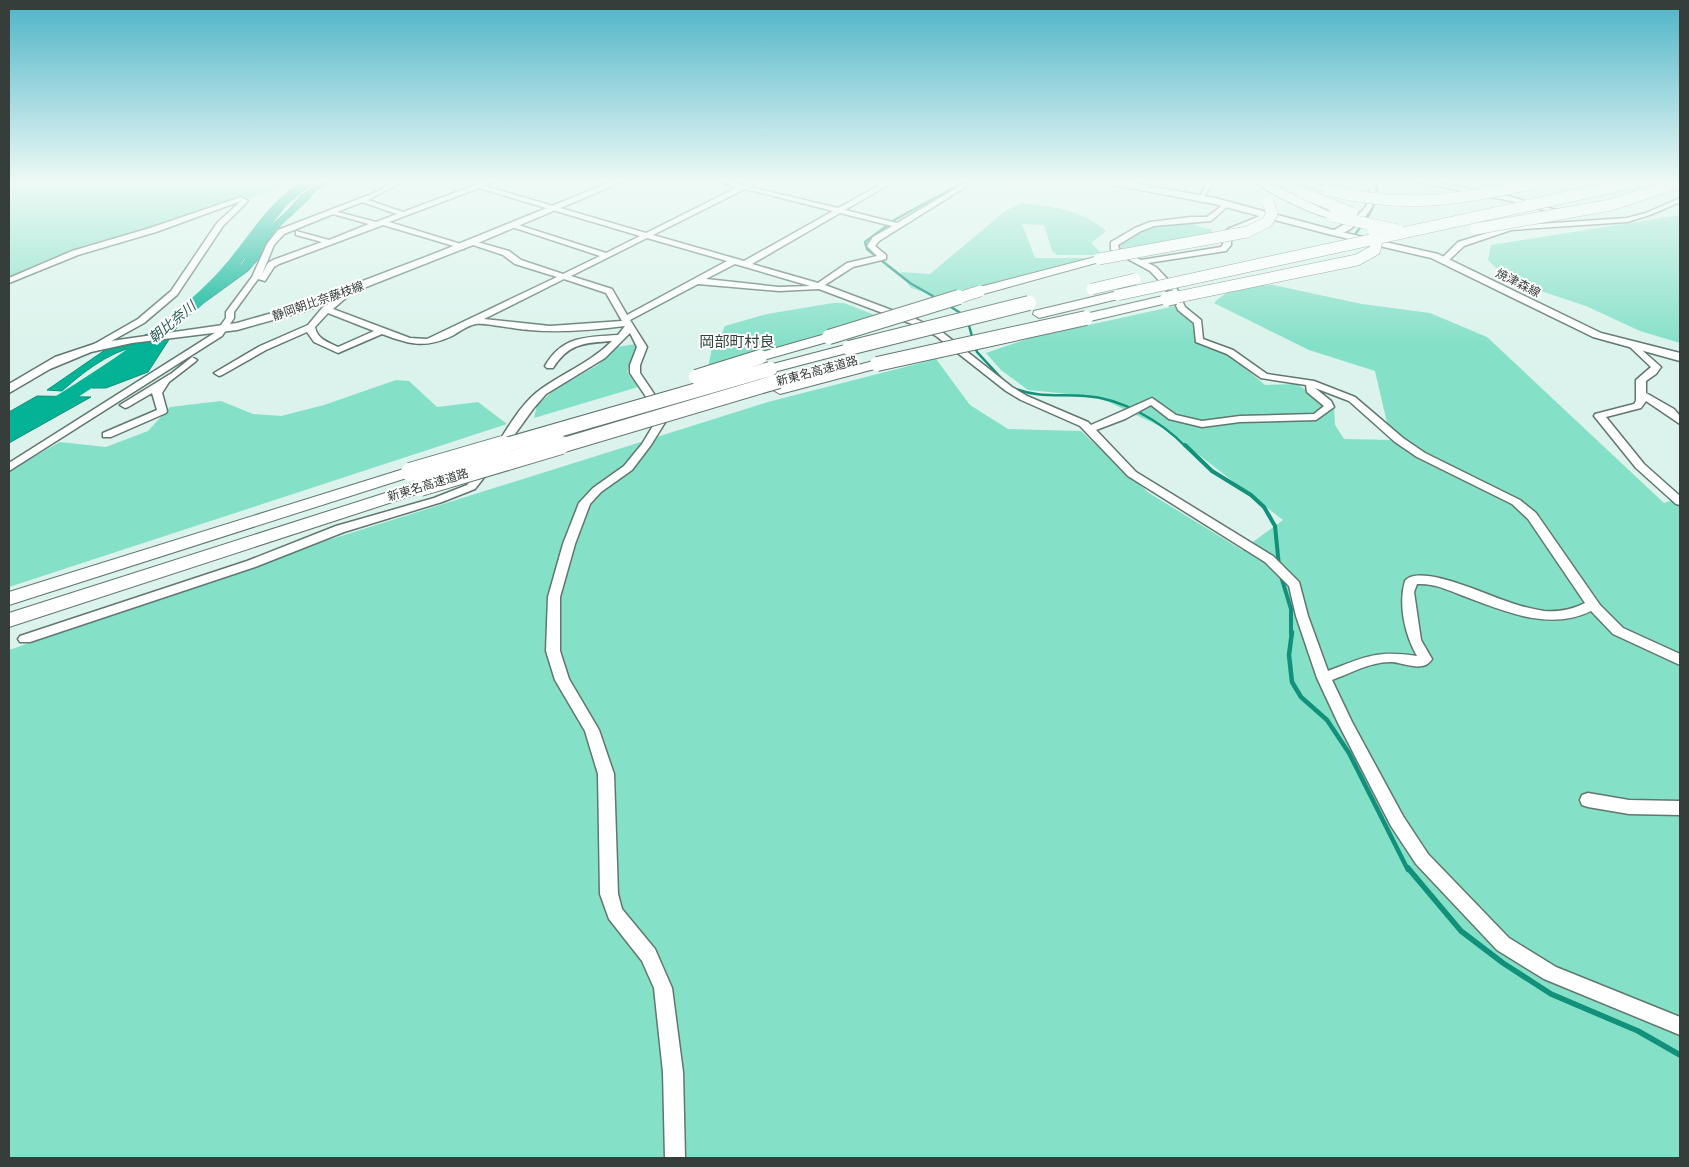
<svg xmlns="http://www.w3.org/2000/svg" width="1689" height="1167" viewBox="0 0 1689 1167" font-family="'Asap Condensed','Noto Sans JP',sans-serif">
<rect width="100%" height="100%" fill="#dbf3ec"/>
<path fill="#85e0c8" d="M9,181H297L269,192L62,255L9,279Z
M1021,203C1050,206 1084,210 1106,231L1091,243L1103,255H1057L1052,251L1044,225L1022,224L1035,258H1092L940,297L911,288L900,272L930,274L1004,212Z
M1680,215V343L1640,331L1586,306L1510,281L1488,260L1491,245Z
M1191,220L1197,226L1213,230L1202,239L1120,253L1118,244C1144,226 1159,221 1191,220Z
M1273,285L1362,304L1430,313L1487,337L1664,503L1680,498V1158H9V650L303,548L768,402L936,359L970,405L1008,429L1081,431L1149,493L1242,550L1283,520L1164,428L1098,397L1028,390L1001,370L986,353L1030,338L1175,306L1194,322L1195,340L1232,357L1265,385L1296,384L1334,406L1335,425L1344,439L1391,440L1375,371L1309,350L1214,303C1230,286 1251,286 1273,285Z
M833,303H844L880,317L708,368L713,343L721,335L725,326L767,314Z
M636,344V349L627,372L638,387L534,418L537,405L554,390L598,365L617,347Z
M396,380L409,381L437,407L478,402L507,424L9,587V471L60,442L106,447L148,431L170,407L221,401L253,414L281,416L324,405Z"/>
<path fill="#02b395" stroke="#11907a" d="M335,181L316,190L309,199L281,225L262,255L248,271L183,318L148,372L106,388H92L154,344C118,345 88,368 62,391L47,390L105,350L153,332L194,304L243,263L260,236L290,208L301,195L323,182Z
M37,396L91,397L9,443V412Z"/>
<g fill="none" stroke-linecap="round" stroke-linejoin="round">
<path stroke="#11907a" stroke-width="2.5" d="M1356,233C1369,217 1378,203 1377,181
M938,299L910,283L867,249L865,242L896,219L966,181
M948,305L965,316
M968,322L973,340
M975,346L977,352L1002,379
M1013,388C1037,398 1060,394 1085,396C1121,398 1161,421 1186,447"/>
<path stroke="#11907a" stroke-width="4" d="M1185,445L1212,471L1251,495L1264,507L1275,526L1279,566
M1280,573L1291,609V634"/>
<path stroke="#11907a" stroke-width="4.5" d="M1292,632L1289,655L1292,682L1301,697L1327,720L1349,753L1408,870"/>
<path stroke="#11907a" stroke-width="5.5" d="M1408,868L1461,931L1503,963L1551,994L1638,1031L1680,1055"/>
<path fill="#02b395" fill-rule="evenodd" d="M302,181H316L287,205L233,274L198,309L123,368L16,437L9,439V425C79,382 151,339 210,281C243,249 262,206 302,181Z"/>
<defs>
<path id="minor" d="M396,181H404L368,200L403,212L486,181H495L485,186L646,233L738,187L717,181H727L743,185L751,181H759L750,187L838,208L887,181H895L845,210L897,223L968,181H975L879,241L875,246L886,255V259L853,267L825,285L918,320L942,332L1012,387L1027,396L1088,422L1091,425L1152,398L1176,415L1202,421L1240,416L1314,414L1324,406L1307,392L1306,385L1261,378L1227,354L1196,342L1194,323L1178,310L1170,292L1150,271L1111,250V242L1135,228L1150,222L1191,217H1207L1227,202L1230,204L1229,205L1211,221L1154,226L1141,231L1118,245L1119,249L1141,260L1221,247L1223,244V235L1228,229L1265,214H1269V216L1234,233L1231,235V245L1226,251L1148,263L1156,267L1177,289L1185,307L1201,320L1203,339L1233,350L1267,374L1314,381L1355,397L1403,438L1425,453L1520,500L1536,513L1600,605L1623,628L1680,654V665L1613,634L1591,611C1548,632 1502,610 1461,595C1446,589 1433,583 1417,584L1414,592L1421,640L1432,659C1424,673 1405,663 1392,662C1372,661 1351,673 1332,680L1352,722L1403,816L1428,854L1509,938L1556,967L1680,1017V1035L1544,979L1497,950L1416,864L1391,826L1338,723L1317,678L1296,616L1289,586L1265,562L1128,476L1080,426L1021,400L1006,391L936,336L912,324L819,289L779,291L698,284L630,320L647,347L640,365V373L669,416L651,445L632,470L601,492L590,504L575,544L560,597V651L569,679L599,730L614,774L618,894L622,909L655,949L672,988L683,1072L685,1158H665L663,1072L654,988L642,961L609,919L600,894L598,774L585,731L555,680L546,651L548,597L563,544L579,503L593,488L624,466L642,444L659,416L630,373V365L637,347L630,333L605,358L546,394L533,409L502,452L498,453L493,450C507,430 521,403 541,389C565,372 591,362 612,341C584,343 569,343 553,368H547L545,366C562,336 586,337 618,335L625,326C593,330 561,333 529,330C519,330 482,322 476,324C468,325 459,332 452,336C424,349 409,344 382,334L338,353L314,342L307,332L266,350L222,375L219,376L214,373L260,346L308,325L323,307L339,298L349,287L356,289L333,309L410,338L427,339L557,277L515,264L503,255L470,244V240L509,251L521,260L563,274L600,256L512,227V223L606,253L640,236L479,188L389,222L464,245V249L383,225L279,264L274,267L265,281L258,279L234,312V318L222,336L9,471V463L216,332L226,318V312L252,277L267,244L278,230L374,193ZM745,189L833,211L744,261L653,235ZM362,202L397,214L376,222L337,212ZM840,213L892,226L873,237L867,246L877,256L847,263L818,283L752,264ZM333,214L369,224L329,240L296,231V235L322,242L273,260L268,263L262,274L274,245L284,234ZM647,238L727,261L627,315L612,289L571,276ZM735,264L810,286L779,287L706,279ZM564,279L606,293L622,321L550,326L484,319ZM328,313L374,331L338,347C328,342 317,339 315,327ZM1315,388L1349,401L1395,442L1417,457L1512,504L1528,519L1585,603C1571,610 1559,612 1544,611C1530,609 1516,605 1503,600C1485,594 1418,563 1405,581C1398,605 1405,635 1417,656C1377,650 1365,657 1328,671L1308,616L1299,582L1273,556L1136,472L1096,430L1125,419L1151,405L1169,419L1202,427L1240,422L1316,420L1334,407L1331,401Z
M1206,181H1212L1213,183L1203,198H1199L1207,183Z
M1366,181H1372C1387,203 1352,236 1332,235V231C1349,222 1382,205 1366,181Z
M1414,181H1427L1512,197L1573,215L1569,217L1511,201Z
M241,197L248,201L223,226L177,295L144,323L97,349L89,347L138,319L171,291L217,223L241,201L156,232L78,255L9,283V278L72,251L150,228Z
M1680,198V202L1650,215L1627,222L1511,230L1464,246L1447,262L1440,260L1458,242L1510,226L1627,218L1646,213Z
M1634,343L1661,367L1656,374L1646,381V393L1674,409L1680,416V424L1646,401L1641,408L1606,417L1644,464L1680,496V505L1676,504L1636,468L1594,416L1595,414L1634,404L1636,401V380L1651,367L1631,348L1629,346Z
M192,357L197,360L195,362L169,382L162,393L167,411L166,413L111,437H103V433L157,410L152,393L128,407L125,408L120,405L172,373Z
M487,464L492,467L475,489L442,502L344,532L255,567L30,642H20L18,639L20,636L247,561L336,526L434,498L467,485L483,465Z
M1588,793L1629,800L1680,801V815L1629,814L1588,807L1582,805L1580,800L1582,795Z"/>
<path id="major" d="M613,181H624L473,245L305,311L237,330L132,343L91,352L50,369L9,393V384L55,357L97,343L237,323L297,306L436,253Z
M1106,181H1123L1215,198L1337,231L1438,254L1601,333L1680,353V361L1593,337L1431,258L1332,235L1214,204L1110,184Z"/>
<path id="highway" d="M1254,181H1266L1337,216L1336,218C1323,221 1264,191 1254,181Z
M1293,181H1308L1332,190L1327,193Z
M1099,256L1103,257V261L980,295L974,291L976,288Z
M1118,291L1122,292L1124,295L1122,298L1039,318L1033,314L1034,311Z
M1167,295L1171,296L1173,299L1171,302L1086,322L1080,318L1081,315Z
M829,333L836,337L834,340L760,361L753,357L755,354Z
M849,344L856,348L854,351L770,373L763,369L765,366Z
M877,360L884,364L882,367L780,394L773,390L775,387Z
M410,467L418,472L416,475L9,605V592Z
M420,482L426,483L428,487L426,491L9,627V613Z"/>
</defs>
<use href="#minor" stroke="#60766f" stroke-width="3"/>
<use href="#major" stroke="#60766f" stroke-width="3"/>
<use href="#highway" stroke="#60766f" stroke-width="2"/>
<use href="#minor" fill="#fff" fill-rule="evenodd"/>
<use href="#major" fill="#fff" fill-rule="evenodd"/>
<use href="#highway" fill="#fff" fill-rule="evenodd"/>
<defs>
<path id="highway-bridge-far2" d="M1327,190C1411,211 1464,198 1546,181
M1302,193L1352,213
M1332,216L1398,230
M1475,229L1611,205L1680,182
M1099,259L1247,232L1267,222L1272,214L1268,202
M1092,289L1135,279
M1118,295L1641,181
M955,299L980,291
M1168,299L1357,260L1375,250L1377,240L1373,231"/>
<path id="highway-bridge-far1" d="M1167,299L1175,297
M829,337L959,297
M849,348L1029,303
M877,364L1086,318
M696,377L760,357
M499,447L770,369
M557,447L779,381"/>
<path id="highway-bridge" d="M410,472L503,445
M420,487L561,445"/>
</defs>
<use href="#highway-bridge-far2" stroke="#60766f" stroke-width="12" stroke-linecap="butt"/>
<use href="#highway-bridge-far1" stroke="#60766f" stroke-width="16" stroke-linecap="butt"/>
<use href="#highway-bridge" stroke="#60766f" stroke-width="20" stroke-linecap="butt"/>
<use href="#highway-bridge-far2" stroke="#fff" stroke-width="11"/>
<use href="#highway-bridge-far1" stroke="#fff" stroke-width="14"/>
<use href="#highway-bridge" stroke="#fff" stroke-width="18"/>
</g>
<linearGradient id="sky" x2="0" y2="1"><stop stop-color="#4cb4c7"/><stop offset="0.53" stop-color="#effaf6"/><stop offset="1" stop-color="#effaf6" stop-opacity="0"/></linearGradient>
<rect width="1689" height="344" fill="url(#sky)"/>
<g text-anchor="middle" stroke-width="4" stroke-linejoin="round" paint-order="stroke">
<g font-size="12" fill="#353e3b" stroke="#fff">
<text transform="translate(1518 283) rotate(27)" y="4">焼津森線</text>
<text transform="translate(318 301) rotate(-19)" y="4">静岡朝比奈藤枝線</text>
<text transform="translate(817 371) rotate(-15)" y="4">新東名高速道路</text>
<text transform="translate(428 485) rotate(-17)" y="4">新東名高速道路</text>
</g>
<g font-size="14" font-style="italic" fill="#255d4f" stroke="#fff">
<text transform="translate(172 322) rotate(-40)" y="5">朝比奈川</text>
</g>
<g font-size="15" fill="#2d413b" stroke="#fff">
<text x="737" y="347">岡部町村良</text>
</g>
</g>
<rect width="1689" height="1167" fill="none" stroke="#353e3b" stroke-width="20"/>
</svg>
